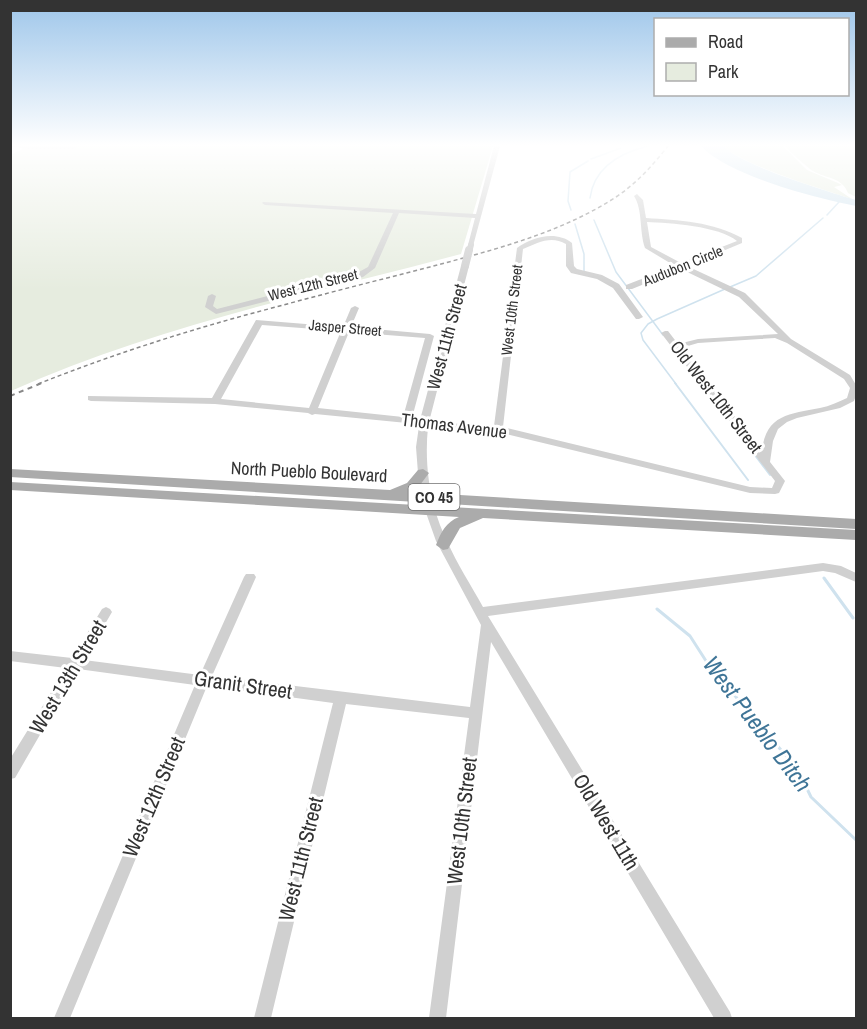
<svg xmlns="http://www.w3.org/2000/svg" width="867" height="1029" viewBox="0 0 867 1029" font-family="'Archivo Narrow',sans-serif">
<rect width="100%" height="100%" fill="#fff"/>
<path fill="#e6ecdf" d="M71,146H493L461,254C310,294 154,327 11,391L10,155L27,147Z
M724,146H783L807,170L838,183L842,185L834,187L852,199C827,191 739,164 724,146Z
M785,146H856V197L848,193C842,177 827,179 813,171C809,169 788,150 785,146Z"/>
<path fill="#cfe2ee" d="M701,146H724C739,165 830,192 856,200V206C816,198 729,176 701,146Z"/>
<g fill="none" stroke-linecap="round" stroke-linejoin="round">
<path stroke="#cfe2ee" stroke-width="1.5" d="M591,159L621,148
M590,198C594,168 620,153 648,146
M571,210L568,201L570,172L588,161
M827,215L839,202
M594,220L616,272L663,335
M575,224L584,254V271
M730,287L756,276L823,218
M676,384L643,340L641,333L648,324L657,319L725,289"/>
<path stroke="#cfe2ee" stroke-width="2" d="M675,383L748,480
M736,430L770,475"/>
<path stroke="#cfe2ee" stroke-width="3" d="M824,578L853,618
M657,609L690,636L708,664L798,770L811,797L856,840"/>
<path fill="#d0d0d0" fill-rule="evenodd" d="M10,146H76L77,147L74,149H27Z
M494,146H500L473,246L468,245L475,218L399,213L375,268L363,277L216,314L205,307L208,296L212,294L216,296L213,306L217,309L357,273L368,267L393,213L265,205L262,203L263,202L476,214Z
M637,194L643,200L646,218C678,220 714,222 742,238V243L687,266L745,293L791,339L850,375L856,385V395L854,401L840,408L797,418L787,422L778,429L773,441L770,462L785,481L779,493L775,494L750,493L498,432L428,427C424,465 430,507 447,541C457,564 471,585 483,607L823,563L841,566L856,573V582L835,573L823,571L488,616L730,1012L732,1018H714L491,642L446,1018H429L469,718L346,704L271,1018H254L333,703L207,686L70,1018H54L195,685L78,669L15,778L10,779V759L66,668L10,661V651L72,658L102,609L106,607L110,609L112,612L84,660L200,675L244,577L246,574H254L256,577L212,676L470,707L481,625L436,541L425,510L418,473L416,447L419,426L407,423L315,414L312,415L308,413L215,404L91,401L88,400V396L212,398L256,320L343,327L351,308L355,306L359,308L351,327L430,334L434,336L412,418L420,420L461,266L465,264L469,266L429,422L494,426L517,248C532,237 556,230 572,243L574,266L577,269L602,275L619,284L643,317L639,319H636L613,288L597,279L571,273L566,266V244C551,235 537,243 523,249L503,427L750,487L772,488L775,481L661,333L665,331H668L678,344L698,339L778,334L739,297L681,269L632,289H626V285L675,266L645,248C639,231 643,210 634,196ZM647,222C670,223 719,226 737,241L681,263L651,247ZM262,325L341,331L309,408L221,399ZM349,332L425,338L403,417L318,408ZM775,338L787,343L844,379L850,388L847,398C838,402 830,406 820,408C790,414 766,414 762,451L681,348L698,343Z"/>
<path fill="#ababab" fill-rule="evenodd" d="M10,469L390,490L407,483L418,470L423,469L429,473L417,489L410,492L856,519V529L10,477Z
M10,482L856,530V540L483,518L460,528L448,549L443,550L436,545C441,532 446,522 459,517L10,490Z"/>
<path stroke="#888" stroke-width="1.5" stroke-dasharray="4 3" stroke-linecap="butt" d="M38,384C116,353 195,328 276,307C327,293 379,280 430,267C493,250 561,233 616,197C637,183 653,165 668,146"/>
<path stroke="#888" stroke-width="2" stroke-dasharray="5 4.5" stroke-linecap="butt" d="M10,396L42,383"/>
<path stroke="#d0d0d0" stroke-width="6" d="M469,252L471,245"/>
<path stroke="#d0d0d0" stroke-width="8" d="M465,266L469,250"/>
</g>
<linearGradient id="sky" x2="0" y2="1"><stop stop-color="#9ec6ea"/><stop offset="0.5" stop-color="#fff"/><stop offset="1" stop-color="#fff" stop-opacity="0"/></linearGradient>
<rect width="867" height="290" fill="url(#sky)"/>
<g text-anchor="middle" stroke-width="6" stroke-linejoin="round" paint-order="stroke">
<g font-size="15" fill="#333" stroke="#fff">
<text transform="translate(683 266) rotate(-22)" y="5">Audubon Circle</text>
<text transform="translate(313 285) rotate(-14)" y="5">West 12th Street</text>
<text transform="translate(512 310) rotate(-83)" y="5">West 10th Street</text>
<text transform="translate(345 328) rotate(5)" y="5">Jasper Street</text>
</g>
<rect fill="#fff" stroke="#707070" stroke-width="1.5" x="408.5" y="484" width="51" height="26" rx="4.5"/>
<g font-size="16" font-weight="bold" fill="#333">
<text x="434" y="503">CO 45</text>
</g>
<g font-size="18" fill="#333" stroke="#fff">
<text transform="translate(447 337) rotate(-75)" y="6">West 11th Street</text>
<text transform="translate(716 397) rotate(52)" y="6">Old West 10th Street</text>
<text transform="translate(454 426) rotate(7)" y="6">Thomas Avenue</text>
<text transform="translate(309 472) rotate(3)" y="6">North Pueblo Boulevard</text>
</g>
<g font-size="21" fill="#333" stroke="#fff">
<text transform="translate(68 677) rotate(-59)" y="7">West 13th Street</text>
<text transform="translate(243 685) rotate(8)" y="7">Granit Street</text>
<text transform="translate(154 797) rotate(-67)" y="7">West 12th Street</text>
<text transform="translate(462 821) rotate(-83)" y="7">West 10th Street</text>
<text transform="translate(606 822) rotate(59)" y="7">Old West 11th</text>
<text transform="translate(301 859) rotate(-76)" y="7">West 11th Street</text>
</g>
<g font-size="24" font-style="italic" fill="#3f7597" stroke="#fff">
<text transform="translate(757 724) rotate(53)" y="8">West Pueblo Ditch</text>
</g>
</g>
<rect width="867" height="1029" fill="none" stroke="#333333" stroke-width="24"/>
<rect x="654" y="18" width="195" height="78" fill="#ffffff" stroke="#adadad" stroke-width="1.5"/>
<rect x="666" y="38" width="30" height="9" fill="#ababab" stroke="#adadad" stroke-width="1.5"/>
<text x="708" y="48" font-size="18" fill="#333333">Road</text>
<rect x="666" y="63" width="30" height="18" fill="#e6ecdf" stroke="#adadad" stroke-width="1.5"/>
<text x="708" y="78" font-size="18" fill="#333333">Park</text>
</svg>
